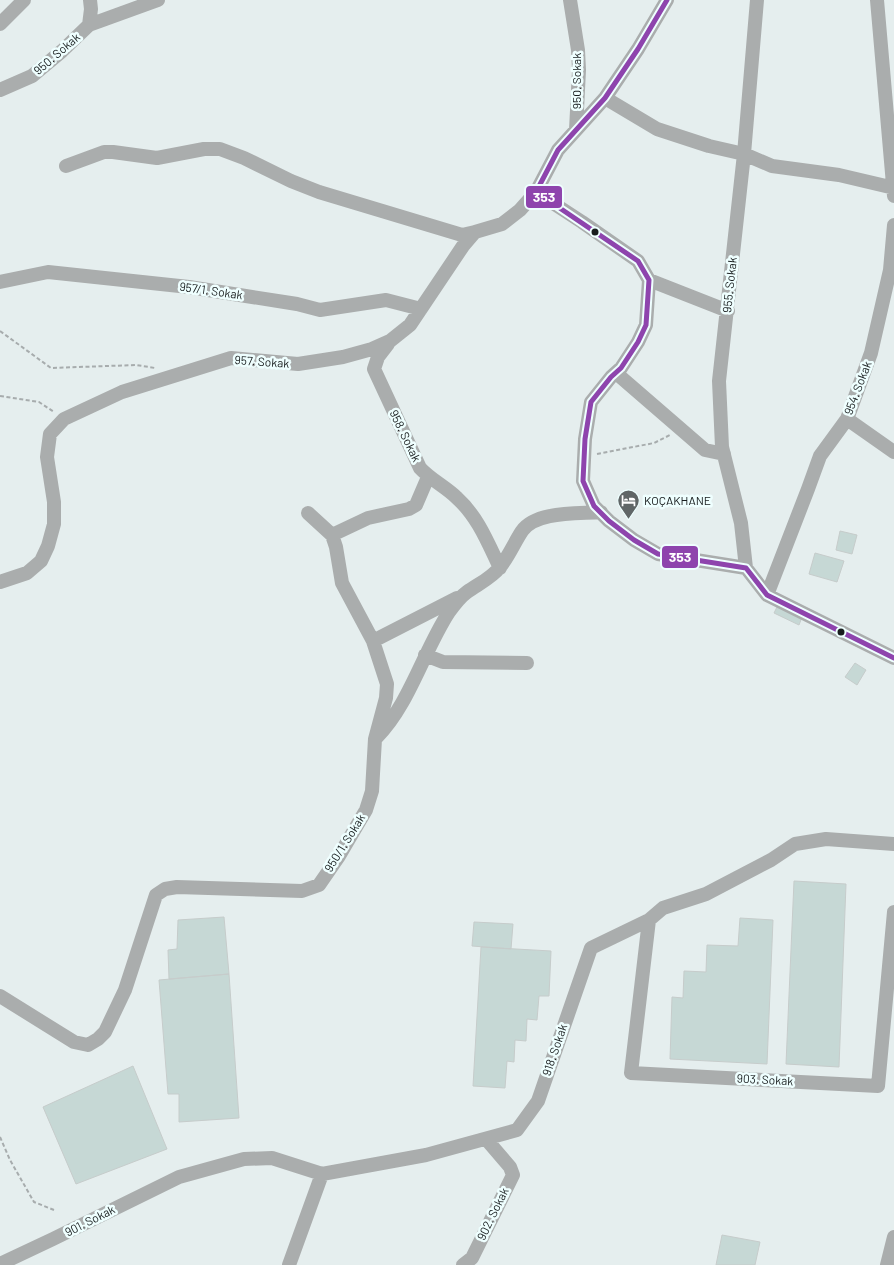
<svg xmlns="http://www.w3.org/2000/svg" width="894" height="1265" viewBox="0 0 894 1265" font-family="Barlow,sans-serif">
<rect width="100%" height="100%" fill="#e5eeee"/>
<path fill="#c6d8d5" stroke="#c6cccb" d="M840,531L857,535L852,554L836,550Z
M815,553L844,561L837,582L809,574Z
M778,605L802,617L799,625L774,613Z
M855,663L866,670L857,685L845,677Z
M794,881L846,884L839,1067L786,1064Z
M224,917L229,974L169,979L168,950L177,949L178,920Z
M740,918L773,920L767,1064L670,1059L672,997L683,998L684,971L706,972L707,945L738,946Z
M474,922L513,924L511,949L472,946Z
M481,947L551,951L549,996H539L537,1020L527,1019L526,1041L515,1040L514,1062L507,1061L505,1088L473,1086Z
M229,974L239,1118L179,1122V1094H168L159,980Z
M133,1066L167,1149L76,1184L43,1107Z
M722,1235L760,1242L755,1265H716Z"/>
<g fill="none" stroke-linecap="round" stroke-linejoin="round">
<path stroke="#a7acad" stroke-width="2" stroke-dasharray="4 2.5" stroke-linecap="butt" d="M0,331L51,368L136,365L155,368
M0,396L39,402L54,412
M597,454L654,443L670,435
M0,1137L10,1160L34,1202L54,1210"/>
<path stroke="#aaadad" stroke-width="14" d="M570,0L578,50L579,70L576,130
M667,0L638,49L605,98L558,150L536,192L582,222L638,261L649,280L646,325L638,342L621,368L611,377L591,402L585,439L583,481L594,506L609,521L634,540L658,554L746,568L767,595L894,658
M877,0L894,196
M0,24L24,0
M89,25L158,0
M0,90L32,76L62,51L89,25L91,9L90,0
M605,98L657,129L709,146L744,154L772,166L839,175L894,188
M66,166L104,152H113L157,158L204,149H220L244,158L291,181L319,192L462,235L475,232
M649,280L728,311
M0,282L48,272L189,287L297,304L320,310L386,300L421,309
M388,344L378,357L374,369L420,468C431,480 446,487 457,498C478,517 488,543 500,568
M616,373L705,450L724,454
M847,419L894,452
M332,535L368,518L409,509L416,505L428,477
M746,568L741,523L722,447L719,381L744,154L757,0
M0,582L27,573L41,561L48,546L54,524V502L47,457L50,434L64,419L122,392L231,358L298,364L343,357L372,349L390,341L410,325L463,246L475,232L502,224L520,210L536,192
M767,595L808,489L820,456L847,419L871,353L890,270L894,225
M373,641L457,598
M425,655L443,662L527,663
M377,737C409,705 424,650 449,612C454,605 460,597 467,592C478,584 492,578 500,567C509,556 514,543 522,531C536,511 578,514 601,512
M649,920L631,1073L878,1086L894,912
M0,996L74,1042L88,1045L98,1039L105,1032L125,990L156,895L165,889L177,887L302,891L319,885L339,856L366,810L372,791L375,739L386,698L387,684L373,641L342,583L336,547L332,535L308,513
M0,1264L53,1239L179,1177L244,1159L272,1158L322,1174L426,1155L517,1130L538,1101L591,948L649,920L663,908L706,894L771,860L795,844L826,839L894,844
M289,1265L322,1174
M463,1265L472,1258L513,1175L510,1167L486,1139
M887,1265L894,1237"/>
<defs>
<path id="bus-1" d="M667,0L638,49L605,98L558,150L536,192L638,261L649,280L646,325L638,342L621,368L611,377L591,402L585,439L583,481L594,506L609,521L634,540L658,554L746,568L767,595L894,658"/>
</defs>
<use href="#bus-1" stroke="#efffff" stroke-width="9"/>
<use href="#bus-1" stroke="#8e44ad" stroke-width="5"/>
</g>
<defs>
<symbol id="hotel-pin" viewBox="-11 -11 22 30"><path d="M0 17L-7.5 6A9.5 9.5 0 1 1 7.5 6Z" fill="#606667" stroke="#efffff"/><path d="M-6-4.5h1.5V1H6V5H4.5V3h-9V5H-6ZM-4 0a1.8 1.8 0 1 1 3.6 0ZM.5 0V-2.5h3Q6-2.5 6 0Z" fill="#fff"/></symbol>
</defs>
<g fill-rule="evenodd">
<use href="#hotel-pin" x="616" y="488" width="25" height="34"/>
</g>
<g fill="#181d1e" stroke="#efffff" stroke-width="2">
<circle cx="595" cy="232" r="4.5"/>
<circle cx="841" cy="632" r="4.5"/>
</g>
<g text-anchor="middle" stroke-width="5" stroke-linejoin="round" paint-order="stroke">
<g font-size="12" fill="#181d1e" stroke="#efffff">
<text transform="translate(57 54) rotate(-41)" y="4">950. Sokak</text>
<text transform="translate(577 81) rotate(-90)" y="4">950. Sokak</text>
<text transform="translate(730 285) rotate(-84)" y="4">955. Sokak</text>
<text transform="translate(211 291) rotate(8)" y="4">957/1. Sokak</text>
<text transform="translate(262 362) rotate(4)" y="4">957. Sokak</text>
<text transform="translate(858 388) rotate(-69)" y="4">954. Sokak</text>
<text transform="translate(405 436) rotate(64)" y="4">958. Sokak</text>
<text transform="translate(345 843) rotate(-58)" y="4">950/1. Sokak</text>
<text transform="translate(555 1050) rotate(-71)" y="4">918. Sokak</text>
<text transform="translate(765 1080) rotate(3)" y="4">903. Sokak</text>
<text transform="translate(493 1214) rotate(-64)" y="4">902. Sokak</text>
<text transform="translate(90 1221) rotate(-27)" y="4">901. Sokak</text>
</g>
<g font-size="12" fill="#181d1e" stroke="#efffff" text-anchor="start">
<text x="644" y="505">KOÇAKHANE</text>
</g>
</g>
<g stroke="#efffff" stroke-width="2">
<rect x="525" y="185" width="38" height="24" rx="5" fill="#8e44ad"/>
<rect x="661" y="545" width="38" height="24" rx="5" fill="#8e44ad"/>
</g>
<g font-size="14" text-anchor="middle" font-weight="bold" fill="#fff">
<text x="544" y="202">353</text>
<text x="680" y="562">353</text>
</g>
</svg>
